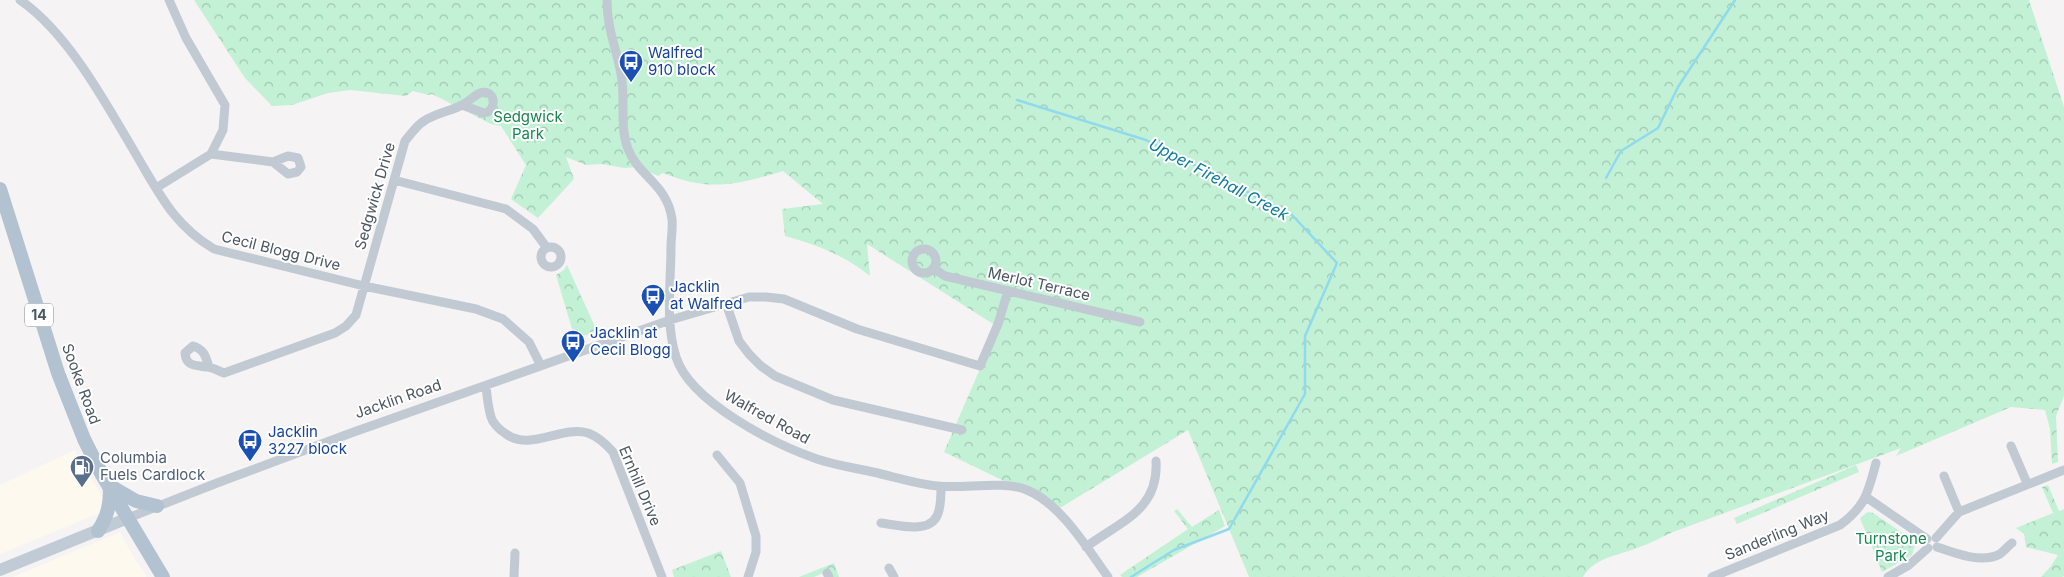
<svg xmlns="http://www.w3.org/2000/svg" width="2064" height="577" viewBox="0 0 2064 577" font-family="Inter,sans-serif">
<defs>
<pattern id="forest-crowns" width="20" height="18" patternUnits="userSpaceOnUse" patternTransform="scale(1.25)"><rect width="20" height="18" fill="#c3f1d5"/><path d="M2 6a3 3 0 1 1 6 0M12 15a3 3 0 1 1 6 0" fill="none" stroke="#a0c6b0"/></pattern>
</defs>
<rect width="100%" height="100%" fill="#f5f3f3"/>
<path fill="#fdf9ef" d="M75,450L103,498L100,513L0,554V485Z
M120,532L135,559L146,575V577H13Z"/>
<path fill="url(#forest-crowns)" d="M194,0H2029L2064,107V396L2056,416L2058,462L2052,464L2050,429L2045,410L2011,407L1896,456L1901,448L1673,532C1661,537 1650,544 1637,548C1617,556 1595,557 1583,577H1249L1188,430L1060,508L944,452L998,327L867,244L870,276C844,255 817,245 785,236L782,209L823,204L783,171C736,185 709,192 663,173L658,176L638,167L624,168L602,164L586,165L566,157L574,179L538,218L511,199L526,165L501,126L491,124L432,94L428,95L413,91L406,96L350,90L328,93L292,105L272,106L245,78Z
M567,265L597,331L575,339L556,275L564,270Z
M1856,465L1859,472L1737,524L1734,518Z
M2048,485L2059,511L2064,509V576L2062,577H2041L2051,566L2058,555L2026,547L2024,534L2016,528L2053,513L2042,487Z
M1177,509L1192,527L1219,510L1225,526L1137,577H1122L1120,575L1188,529L1174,511Z
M1868,512L1873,513L1911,539L1915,545L1912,555L1882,572L1860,518Z
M721,551L731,577H674L672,570Z
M834,563L839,577H833L830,570L814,577H799Z"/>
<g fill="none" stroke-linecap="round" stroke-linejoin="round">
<path stroke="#90daee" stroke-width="2.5" d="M1017,100L1146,140L1292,215L1337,263L1305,336V394L1229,529L1174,550L1131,577
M1606,178L1621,151L1658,128L1678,87L1735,0"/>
<path stroke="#c1cad2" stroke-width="9" d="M20,0C71,35 110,111 141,163C162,199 177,227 214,249L364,286L476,309L503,319L529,342L541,366
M169,0L186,38L225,105L223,130L211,154
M607,0C607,29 616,47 621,74C626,99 619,125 628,149C639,177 667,184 672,219C673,228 671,238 671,246C671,282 665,323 676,357C690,402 774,444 817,459C835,465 854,468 873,472C895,477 917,484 938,486C964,489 1004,480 1027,490C1061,504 1087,548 1108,577
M394,180L506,209L533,229L547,248
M156,188L211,154L273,162L288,156L298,158L301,167L297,172L288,174L273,162
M541 257a10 10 0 1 1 20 0a10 10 0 1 1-20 0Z
M912 261a12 12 0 1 1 24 0a12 12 0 1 1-24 0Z
M933,268L945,276L1140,322
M726,303L739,341L749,354L761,366L775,376L833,400L962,430
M209,367C206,357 204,349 193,346L185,353C186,367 196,365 207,367C213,367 218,371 224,373L335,333L346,326L356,315L405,141C411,134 417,125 424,121C436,113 452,111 464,104C469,101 475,95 480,93C494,89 497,105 488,112L484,113L462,105
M486,386C487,396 488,407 491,417C493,424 500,430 506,434C531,452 561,425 588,433C599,437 606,444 613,452L662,577
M2011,446L2027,483
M717,455L740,483L756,536V552L748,577
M1944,476L1959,512
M1866,497L1927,539
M128,518L217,483L351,433L670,320L749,297H766L784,299L857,329L980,366L998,324L1008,291
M881,523C899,525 934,536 939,510C941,503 941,495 941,487
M1936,538L1959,512L2064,470
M1086,547C1119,522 1159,511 1156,461
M1937,547C1954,553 1982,564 2000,554C2004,551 2008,546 2012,543
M889,568L894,577
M827,573L829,577
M514,577L515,553
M1712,577L1840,525C1866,506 1868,492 1876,463
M1888,577L1909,565L1928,548"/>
<path stroke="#c1cbd6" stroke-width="12" d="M0,570L128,518"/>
<path stroke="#b3c2d1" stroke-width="14" d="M0,189L58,373L84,439L102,475L163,577
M112,487L136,501L157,506
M98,531C108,516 110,504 110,487"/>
</g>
<defs>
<symbol id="bus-pin" viewBox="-11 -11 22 30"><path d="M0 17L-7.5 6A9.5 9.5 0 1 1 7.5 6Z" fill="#1a4fb4" stroke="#fff"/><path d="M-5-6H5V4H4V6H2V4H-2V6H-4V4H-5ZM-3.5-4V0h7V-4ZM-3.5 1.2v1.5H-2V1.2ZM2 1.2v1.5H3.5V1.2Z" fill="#fff"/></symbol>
<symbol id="fuel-pin" viewBox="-11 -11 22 30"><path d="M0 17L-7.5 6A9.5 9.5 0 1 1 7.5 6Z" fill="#5c6f8a" stroke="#fff"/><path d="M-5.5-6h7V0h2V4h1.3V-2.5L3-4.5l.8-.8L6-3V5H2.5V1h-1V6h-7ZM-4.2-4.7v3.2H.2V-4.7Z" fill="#fff"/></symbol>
</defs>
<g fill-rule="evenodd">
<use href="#bus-pin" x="617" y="48" width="28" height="38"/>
<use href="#bus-pin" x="639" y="282" width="28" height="38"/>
<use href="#bus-pin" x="559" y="328" width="28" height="38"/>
<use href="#bus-pin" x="236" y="427" width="28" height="38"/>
<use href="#fuel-pin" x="68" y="453" width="28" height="38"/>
</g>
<g text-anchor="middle" stroke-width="4" stroke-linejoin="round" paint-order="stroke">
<rect fill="#fff" stroke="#808990" stroke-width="1" x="25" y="303.5" width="28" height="23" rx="4"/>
<g font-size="14" font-weight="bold" fill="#4a5661">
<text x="39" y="320">14</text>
</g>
<g font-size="15" fill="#164399" stroke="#fff" text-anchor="start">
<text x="648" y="58">Walfred<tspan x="648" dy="17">910 block</tspan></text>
<text x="670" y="292">Jacklin<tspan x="670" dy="17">at Walfred</tspan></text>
<text x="590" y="338">Jacklin at<tspan x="590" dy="17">Cecil Blogg</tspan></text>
<text x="268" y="437">Jacklin<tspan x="268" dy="17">3227 block</tspan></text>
</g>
<g font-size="15" fill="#17864f" stroke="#fff">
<text x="528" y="122">Sedgwick<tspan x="528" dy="17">Park</tspan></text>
<text x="1891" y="544">Turnstone<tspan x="1891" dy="17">Park</tspan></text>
</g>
<g font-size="15" fill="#4a5661" stroke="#fff">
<text transform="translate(375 196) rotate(-74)" y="5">Sedgwick Drive</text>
<text transform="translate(281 251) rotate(14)" y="5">Cecil Blogg Drive</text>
<text transform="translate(1039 284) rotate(13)" y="5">Merlot Terrace</text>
<text transform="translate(81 384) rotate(70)" y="5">Sooke Road</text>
<text transform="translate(398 399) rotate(-19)" y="5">Jacklin Road</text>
<text transform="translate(767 417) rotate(29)" y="5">Walfred Road</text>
<text transform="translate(640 486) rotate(67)" y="5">Ernhill Drive</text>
<text transform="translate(1777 535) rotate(-22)" y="5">Sanderling Way</text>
</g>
<g font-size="15" fill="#4e5e75" stroke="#fff" text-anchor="start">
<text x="100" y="463">Columbia<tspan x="100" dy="17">Fuels Cardlock</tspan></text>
</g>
<g font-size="16" font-style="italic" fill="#0c7c9b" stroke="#fff">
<text transform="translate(1219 179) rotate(28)" y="6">Upper Firehall Creek</text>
</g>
</g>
</svg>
